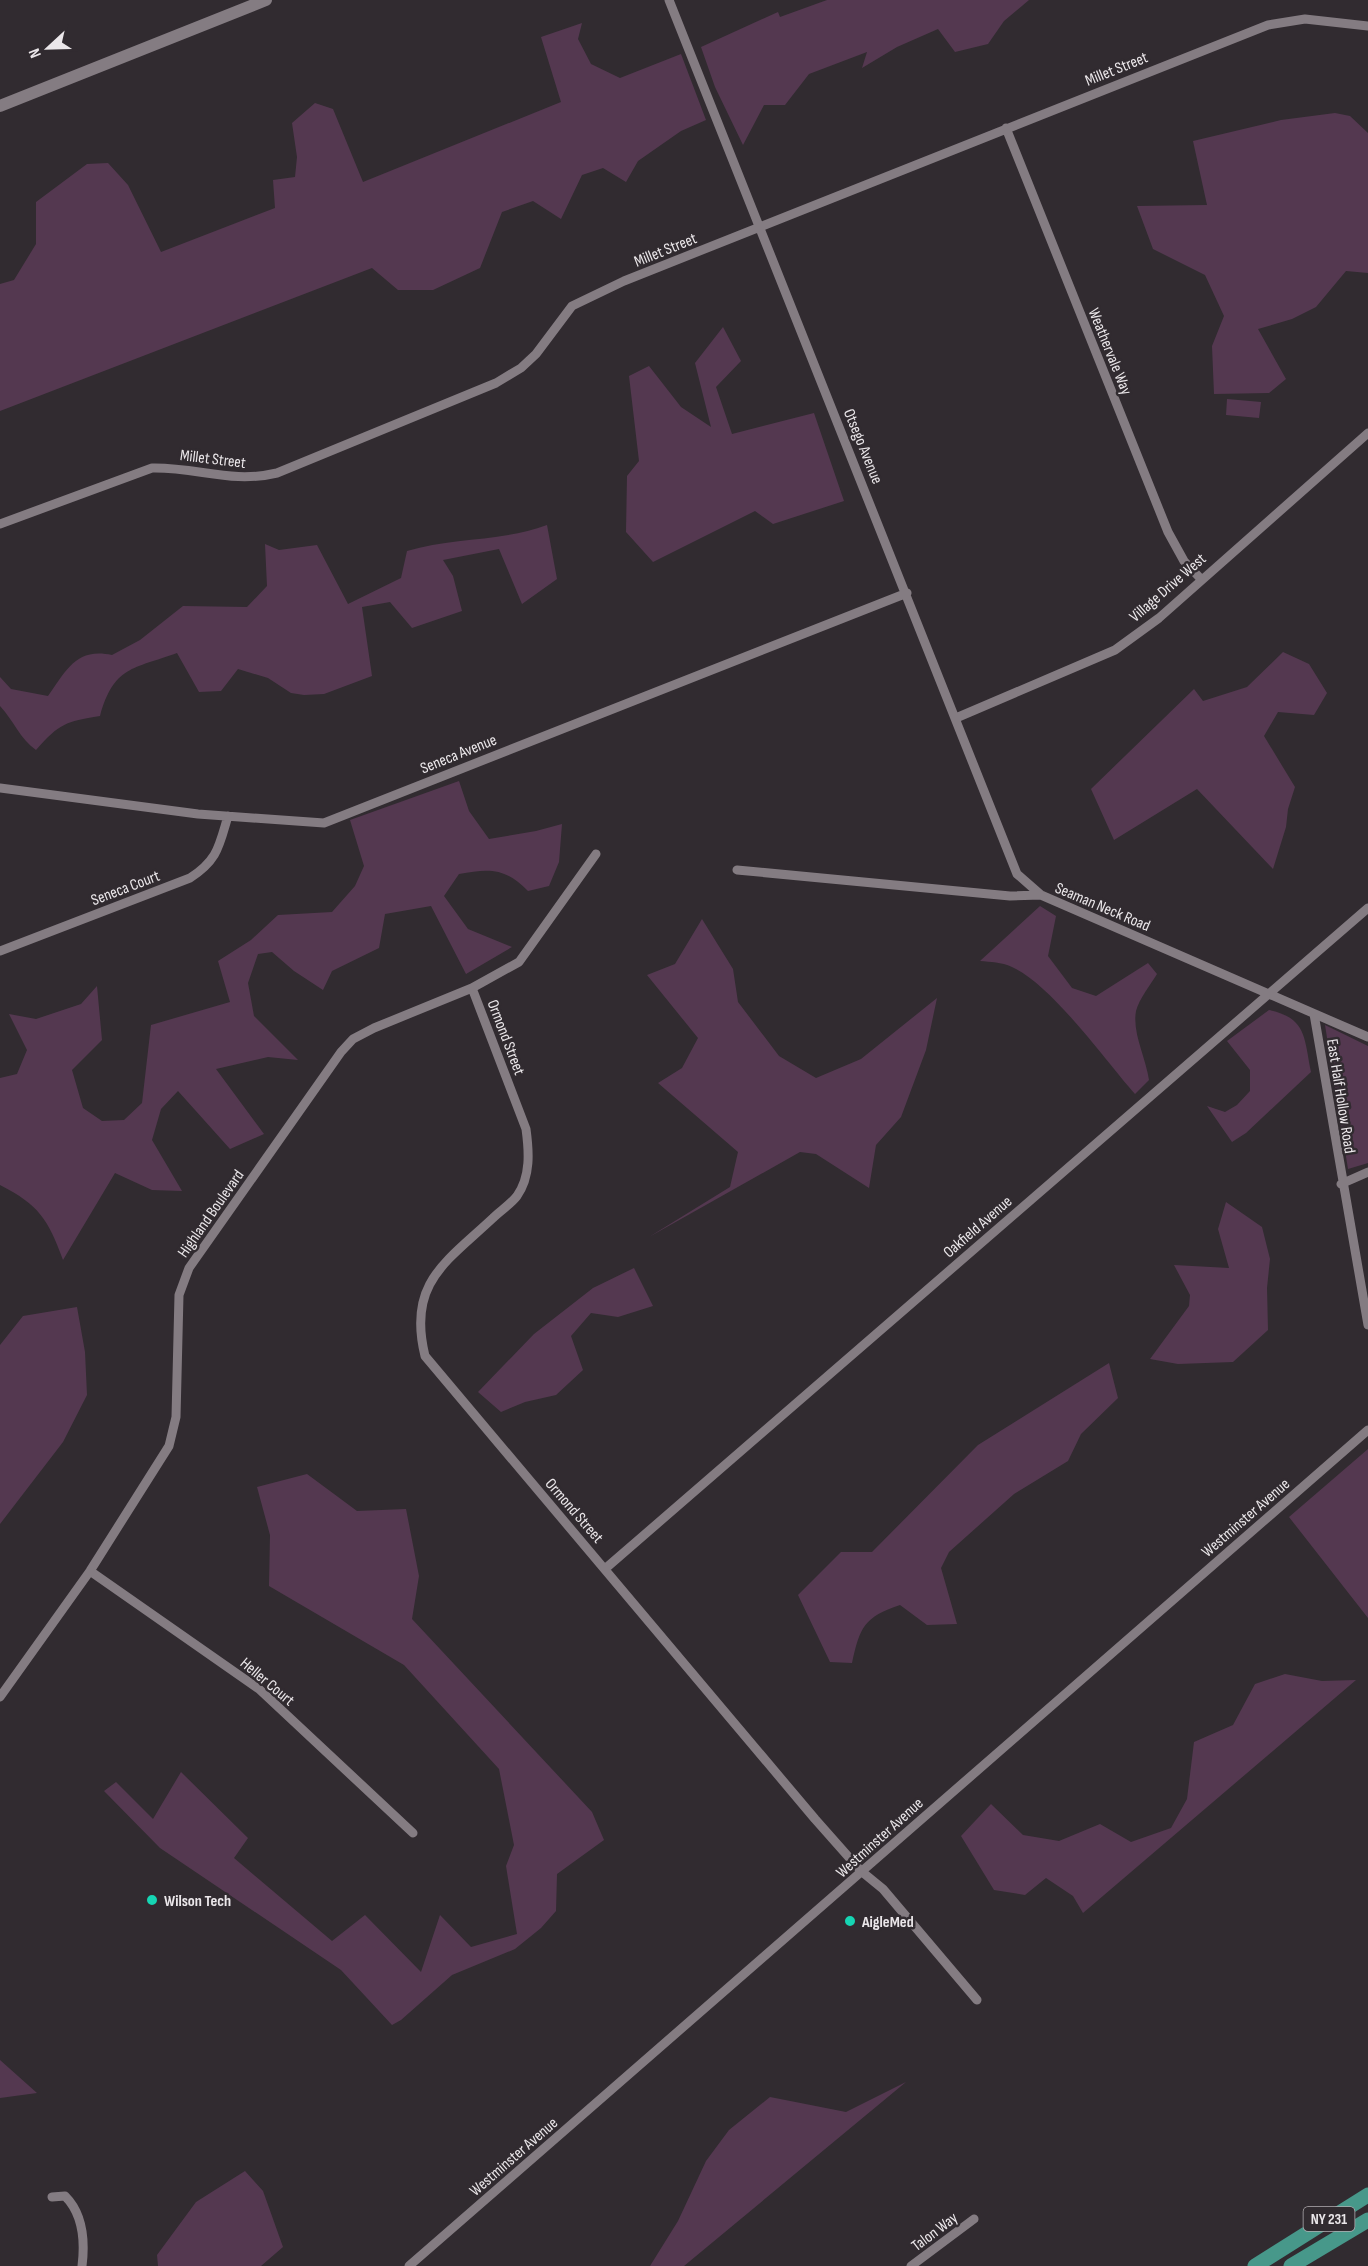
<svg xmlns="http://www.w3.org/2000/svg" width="1368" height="2266" viewBox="0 0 1368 2266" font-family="'Sofia Sans Condensed',sans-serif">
<rect width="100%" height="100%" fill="#312b30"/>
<path fill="#543850" d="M827,0H1029L1004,21L988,44L955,52L938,29L897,47L862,68L867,52L809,74L785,105H764L743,145L715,87L701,47L778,12L780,17Z
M582,23L578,39L591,64L620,78L681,54L706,120L681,131L638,161L626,182L603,168L582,175L561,219L533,201L502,212L480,268L433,290H398L372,268L0,411V284L14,280L36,244V202L87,164L108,163L128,185L161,252L275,208L273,180L295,177L297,157L292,123L315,103L333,109L363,182L561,102L541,37Z
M1335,113L1350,116L1368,133V273L1346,271L1316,307L1292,319L1258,329L1286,379L1269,393L1214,394L1212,346L1224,316L1205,275L1153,249L1137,206L1207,205L1193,141L1281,120Z
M723,327L741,361L716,387L732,434L814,413L844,501L773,524L755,511L653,562L626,532L627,476L639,461L629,376L649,366L681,407L711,427L695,363Z
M1227,399L1261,402L1259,418L1226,415Z
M547,525L557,579L522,604L499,549L443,560L453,576L462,611L412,628L390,602L362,607L372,676L324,694L304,695L291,693L268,678L238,669L221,691L199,692L177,653C133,669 114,666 100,716C65,722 60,723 36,750C20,739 14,721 0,706V677L11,689L48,696C66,671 76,647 112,655L140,640L183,606L247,607L267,586L265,544L279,550L317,545L348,604L401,578L407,551C453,537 501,542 547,525Z
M1283,652L1309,664L1327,693L1314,715L1278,712L1264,736L1295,787L1288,809L1286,827L1273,869L1197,789L1114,840L1091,789L1194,689L1203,701L1247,687Z
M459,781L469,811L489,839L536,831L562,824L559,862L549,886L528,891C506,868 490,868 459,874L444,896L468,929L512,947L466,974L431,906L385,914L379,948L332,971L323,990L294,971L272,952L258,954L248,983L254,1016L298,1060L268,1057L216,1069L264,1134L230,1149L178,1091L161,1109L152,1140L182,1191L152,1190L115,1173L63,1260C48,1219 39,1205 0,1185V1078L17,1074L27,1050L9,1014L36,1019L81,1004L97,986L102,1040L72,1070L83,1108L102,1121L124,1120L142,1103L151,1025L230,1002L218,961L251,940L278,915L332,912L355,886L364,866L350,820Z
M1040,906L1056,916L1048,956L1072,988L1096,996L1148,963L1157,974C1151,984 1139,999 1136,1011C1132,1033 1146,1058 1149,1080L1135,1094C1105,1060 1051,984 1012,967C1001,962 991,962 980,961Z
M702,919L733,969L738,1002L779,1056L816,1078L861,1059L937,998L926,1050L901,1117L876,1145L869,1188L816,1154L800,1152L649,1237L730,1187L738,1152L658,1083L682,1068L698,1038L647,975L675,964Z
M1269,1010C1307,1018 1304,1038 1311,1072L1246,1133L1232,1142L1207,1106L1225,1112L1237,1105L1250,1091V1070L1227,1041Z
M1325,1025L1368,1046V1163L1348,1169Z
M1226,1202L1262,1227L1270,1259L1267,1288L1268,1330L1233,1362L1178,1364L1150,1359L1189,1306L1190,1295L1174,1265L1229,1268L1218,1229Z
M634,1268L653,1306L618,1317L591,1313L571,1336L583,1370L556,1395L525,1402L501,1412L478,1392L534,1334L593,1288Z
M77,1307L85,1352L87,1395L63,1442L0,1524V1345L23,1316Z
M1109,1363L1118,1398L1081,1434L1068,1461L1014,1494L949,1552L941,1568L957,1624L927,1625L900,1605C864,1617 860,1627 852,1663L830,1662L798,1595L841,1552H872L978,1445Z
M1368,1449V1618L1289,1517Z
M307,1474L357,1511L406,1509L419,1576L412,1619L592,1812L604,1840L557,1874L556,1911L541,1928L515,1949L452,1975L401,2020L392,2025L341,1970L160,1848L104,1791L116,1782L153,1819L181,1772L248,1838L234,1858L332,1941L365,1915L421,1972L440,1915L471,1947L517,1934L506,1866L514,1845L499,1769L404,1665L269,1586L270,1535L257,1487Z
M1285,1674L1322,1681L1356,1680L1083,1913L1073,1896L1046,1878L1025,1895L994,1890L961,1836L991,1804L1023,1835L1059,1841L1100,1824L1131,1842L1171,1828L1187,1799L1194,1742L1233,1725L1255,1684Z
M0,2060L37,2093L0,2098Z
M906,2082L684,2266H650L678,2221L706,2161L729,2130L770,2097L846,2112Z
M245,2171L263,2191L283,2247L261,2266H158L157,2255L196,2202Z"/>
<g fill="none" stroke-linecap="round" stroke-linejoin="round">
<path stroke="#847c82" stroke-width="9" d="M669,0L1017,874L1041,895
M1006,128L1168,532L1184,561L1200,578
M0,524L152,468C198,467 231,484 277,473L496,383L521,368L536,354L572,306L624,281L1268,25L1305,19L1368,26
M956,718L1115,650L1159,618L1368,433
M0,788L198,814L324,823L907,593
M737,870L1010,896L1041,895L1368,1037
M0,951L190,878C218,860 219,846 228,816
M472,988L526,1129C529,1151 531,1176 517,1196C511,1204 500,1211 493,1218C446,1262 407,1283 425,1356L815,1819L861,1871L883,1889L977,2000
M1314,1014L1368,1325
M1341,1184L1368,1172
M606,1568L1368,908
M90,1571L259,1689L413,1833
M0,1697L90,1571L169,1446L176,1417L179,1295L189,1268L341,1052L353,1039L374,1028L472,988L519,962L596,854
M52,2197L65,2196C83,2214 85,2242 82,2266
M409,2266L1368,1430
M911,2266L974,2219"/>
<path stroke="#847c82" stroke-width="12" d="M0,106L266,0"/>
<path stroke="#47988a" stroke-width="15" d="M1255,2266L1368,2195
M1291,2266L1368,2220"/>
</g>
<g fill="#16d5b3" stroke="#312b30" stroke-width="2">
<circle cx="152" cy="1900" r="6"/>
<circle cx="850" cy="1921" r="6"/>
</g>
<g text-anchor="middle" stroke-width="5" stroke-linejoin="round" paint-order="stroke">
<rect fill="#312b30" stroke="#b3afb2" stroke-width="1.5" x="1303.5" y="2207" width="51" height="24" rx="4.5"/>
<g font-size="15" font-weight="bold" fill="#ebe7ea">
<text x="1329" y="2224">NY 231</text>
</g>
<g font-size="16" fill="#ebe7ea" stroke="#312b30">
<text transform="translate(1116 68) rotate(-22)" y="6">Millet Street</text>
<text transform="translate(665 249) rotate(-22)" y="6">Millet Street</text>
<text transform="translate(1111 351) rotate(68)" y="6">Weathervale Way</text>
<text transform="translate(864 446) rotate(68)" y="6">Otsego Avenue</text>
<text transform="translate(213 458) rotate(7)" y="6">Millet Street</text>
<text transform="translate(1167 587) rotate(-41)" y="6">Village Drive West</text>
<text transform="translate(458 753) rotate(-22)" y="6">Seneca Avenue</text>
<text transform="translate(125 887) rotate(-21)" y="6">Seneca Court</text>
<text transform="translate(1103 906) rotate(23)" y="6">Seaman Neck Road</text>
<text transform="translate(507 1037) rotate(69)" y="6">Ormond Street</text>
<text transform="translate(1342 1096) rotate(81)" y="6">East Half Hollow Road</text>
<text transform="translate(210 1213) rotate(-55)" y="6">Highland Boulevard</text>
<text transform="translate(977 1226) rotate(-41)" y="6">Oakfield Avenue</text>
<text transform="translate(575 1510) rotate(49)" y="6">Ormond Street</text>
<text transform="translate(1245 1517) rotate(-41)" y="6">Westminster Avenue</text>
<text transform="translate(268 1681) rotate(40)" y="6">Heller Court</text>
<text transform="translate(879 1837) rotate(-42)" y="6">Westminster Avenue</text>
<text transform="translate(513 2156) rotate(-41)" y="6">Westminster Avenue</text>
<text transform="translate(934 2231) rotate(-37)" y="6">Talon Way</text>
</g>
<g font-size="16" font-weight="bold" fill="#ebe7ea" stroke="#312b30" text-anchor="start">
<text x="164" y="1906">Wilson Tech</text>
<text x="862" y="1927">AigleMed</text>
</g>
</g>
<g transform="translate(48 48) rotate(248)" stroke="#312b30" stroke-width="4.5" paint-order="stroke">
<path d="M0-4.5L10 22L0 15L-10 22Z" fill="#ebe7ea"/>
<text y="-9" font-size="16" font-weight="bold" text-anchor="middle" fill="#ebe7ea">N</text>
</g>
</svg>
